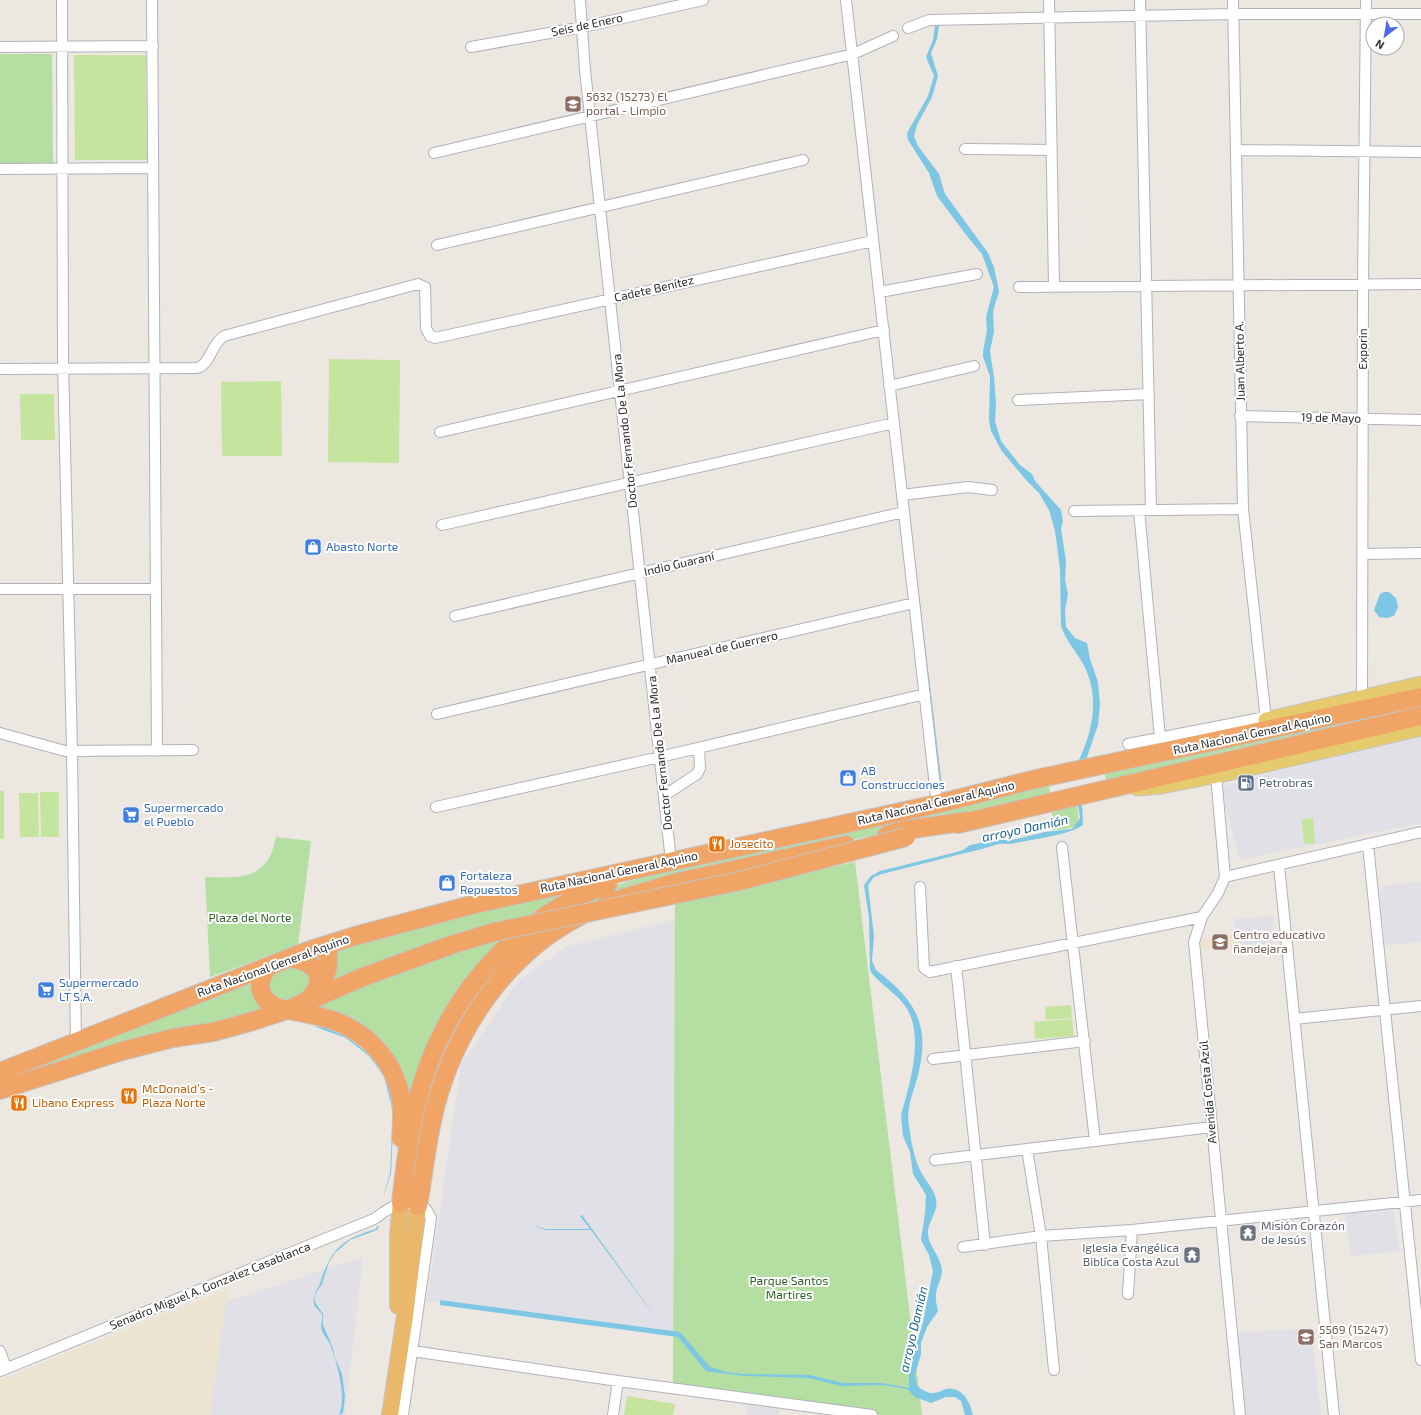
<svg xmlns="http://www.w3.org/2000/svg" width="1421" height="1415" viewBox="0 0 1421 1415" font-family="'Exo 2',sans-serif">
<rect width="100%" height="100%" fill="#ece7e0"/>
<path fill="#e1e0e6" d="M1421,733V823L1240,860L1220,787Z
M1421,882V942L1385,945L1379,886Z
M1273,916L1274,943L1235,947L1234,919Z
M676,919L681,1336L427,1301L461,1064L519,980L568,946Z
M1393,1206L1400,1251L1351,1256L1345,1207Z
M363,1257L345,1415H0V1380L52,1359Z
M1311,1328L1321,1415H1245L1236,1333Z
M746,1405L779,1406V1415H746Z"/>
<path fill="#ece4d1" d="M1236,935L1237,946L1204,950L1202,939Z
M228,1289L210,1415H0V1380Z"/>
<path fill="#b5dea2" d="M0,54H52L53,164H0Z
M1421,701V711L1107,784L1104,770Z
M1048,782L1051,796L674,879L594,904L558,912L599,891L649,875Z
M1077,805C1081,829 1073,829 1052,830V811Z
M276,837L311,841L298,945L210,977L205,877C229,877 255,882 269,858C273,852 274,844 276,837Z
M855,862L922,1415H859L673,1389L675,901Z
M587,883L536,915L334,983C331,972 339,963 336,948Z
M512,935L498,948L407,1114L396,1070L313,1008L386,975Z
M296,966L313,978C310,983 307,991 303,994C293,1002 280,1000 270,994L269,978L276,973Z
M253,979L265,1009L230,1019L171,1031L0,1080Z"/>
<path fill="#c5e49e" d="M74,55H146L147,160H75Z
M329,359L400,360L399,463L328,462Z
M281,381L282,456H222L221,382Z
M20,394H54L55,440H21Z
M0,791H4V839H0Z
M40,792H59V837H41Z
M19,793H38L39,837H20Z
M1313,818L1315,843L1304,844L1302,819Z
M1071,1005L1072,1018L1046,1020L1045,1007Z
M1072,1019L1074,1036L1035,1039L1034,1022Z
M627,1396L675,1404L673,1415H624Z"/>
<path fill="#7dc7e4" d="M935,25L939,26L937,39L931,53L938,76L932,97L917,125L914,136L918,146L939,174L945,194L988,253L994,267L999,292L993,311L994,332L990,351L994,377L996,404L995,421L1001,441L1020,465L1032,474L1035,481L1061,510L1063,521L1061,529L1066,561L1065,580L1068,594L1065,610L1066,627L1075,638L1087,643L1090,659L1098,682L1100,704L1098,725L1086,760L1078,762C1093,731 1101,695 1082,662C1075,650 1065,639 1061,626L1060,569L1055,531L1049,510L1039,493L1026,480L1001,450L991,431L989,420L990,376L983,357V351L987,331L986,317L994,287L982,254L967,236L937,196L929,173L908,140L907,133L928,96L934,76L926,57L933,40Z
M908,503L942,785H941Z
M1384,592H1389L1396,598L1398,607L1394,616L1387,618L1379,617L1374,610L1380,594Z
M1082,804L1083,825C1072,834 1031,840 1015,843C1010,845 1004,843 999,844C986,848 974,851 961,854L882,874L874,877L868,885L874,936L872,961L876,970C918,1002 931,1027 917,1079C912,1096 906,1109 909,1126C911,1140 914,1158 920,1170C924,1179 934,1189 936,1199C939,1212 927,1222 928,1234C928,1245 941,1257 942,1270C942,1279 937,1285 936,1294C935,1300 937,1305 938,1311L927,1327L921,1343V1354L915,1374L917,1386C921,1389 928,1394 934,1393C938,1393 942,1390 946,1389C963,1386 970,1402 973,1415H965L961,1401L955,1397H946L931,1403L915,1397L907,1389L883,1385L841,1386L809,1378L744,1376L706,1371L678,1337L440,1305V1300L680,1332L710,1367L726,1372L744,1374L810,1375L843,1383H883L909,1388V1369L923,1322L933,1271L929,1255L921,1240L925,1213L926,1195L913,1174L910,1152L903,1136L901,1115C910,1083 927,1030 902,1002C895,993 873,978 870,970L869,917L864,885L871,876L880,871L953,853L963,850L970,845L995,840H1012L1045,832L1072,829L1080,818L1078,805Z
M313,1026L326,1028L347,1037L370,1055L386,1076L394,1111L391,1173L382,1201L390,1173L393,1112L384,1076L369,1056L346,1038Z
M582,1215L664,1329L591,1230H546L531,1225L546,1229H590L580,1216Z
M377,1226L379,1227L377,1230L350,1240L335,1253L329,1262L322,1284L314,1296L315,1302L323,1314V1325L333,1348L335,1358L342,1374L345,1397L343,1413L339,1415C347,1397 337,1365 331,1346C329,1341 324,1336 322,1331C320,1325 323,1320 322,1315C320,1310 314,1308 314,1303C312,1294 318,1290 320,1283C331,1249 342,1239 376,1229Z"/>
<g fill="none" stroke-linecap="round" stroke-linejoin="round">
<defs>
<path id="minor" d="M62,0L63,360L72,751L76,1044
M152,0L157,751
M580,0L585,70L671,861
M846,0L937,804
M1049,0L1054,286
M1140,0L1151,510
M1233,0L1243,509L1266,720
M908,28L929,20L1233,14H1421
M0,47L153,46
M471,47L583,27L703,0
M965,149L1051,150
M1236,150L1421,152
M434,153L853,54L893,36
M0,169L153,168
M437,245L803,160
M1019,287L1421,284
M880,292L977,274
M0,369L197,368C211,364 211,344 224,336L418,284L425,287L426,328L430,336L435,338L873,241
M889,386L974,366
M1018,400L1149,394
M1240,416L1421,420
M440,432L884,330
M902,495L968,487L992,490
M1139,510L1160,738
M1074,511L1243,509
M442,525L894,423
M1363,554L1421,553
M0,589H156
M455,616L904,512
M1362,698L1363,284L1366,0
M437,714L914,603
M0,733L65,751L193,750
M1128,744L1266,717
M1216,775L1225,877L1218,893L1202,917L1194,942L1240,1415
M665,795L697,774L700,768L699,748
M436,807L660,757L925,694
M1368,845L1421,1360
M1062,847L1095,1141
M1279,865L1334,1415
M1225,877L1421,832
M920,887L924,968L930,972L1202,917
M956,966L985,1245
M1294,1019L1421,1006
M933,1059L1085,1041
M1027,1149L1041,1236L1054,1370
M935,1160L1212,1127
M963,1247L1041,1236L1132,1230L1421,1200
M1128,1294L1132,1230
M0,1351L6,1368
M412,1351L618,1381L872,1415
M0,1371L374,1219C394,1205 401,1198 426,1209L431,1218L403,1415
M613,1415L618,1381"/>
<path id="primary" d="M1266,720L1421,684
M1137,788L1161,786L1228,773L1421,728"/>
<path id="trunk" d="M398,1306V1234L401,1203
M390,1415L405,1316L418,1206"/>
<path id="motorway" d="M958,824L1421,716
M887,835L905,830L969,821
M607,903L674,883L846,845
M289,958C319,962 329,980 306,1002
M269,966C255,982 258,999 278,1008C296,1012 315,1014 332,1020C368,1032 394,1061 401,1098C403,1111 402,1125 401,1138
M318,988C329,974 331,961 326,945
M0,1072L307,951L355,936L475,904L937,804L1036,779L1421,697
M0,1090L122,1051L173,1038L213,1032L253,1021L287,1010L363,977
M401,1203C406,1157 412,1109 428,1066C459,982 524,915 608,884
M418,1206C424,1172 427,1137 436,1104C457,1026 508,952 582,915"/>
</defs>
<use href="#minor" stroke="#b0b2bb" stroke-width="12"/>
<use href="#primary" stroke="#c4c4c4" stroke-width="17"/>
<use href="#trunk" stroke="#c4c4c4" stroke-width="18"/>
<use href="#motorway" stroke="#c4c4c4" stroke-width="20"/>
<use href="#minor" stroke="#fff" stroke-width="10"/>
<use href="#primary" stroke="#e5cb6d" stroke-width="15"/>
<use href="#trunk" stroke="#eab86a" stroke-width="16"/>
<use href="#motorway" stroke="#f0a567" stroke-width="18"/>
<defs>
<path id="motorway-bridge" d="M363,977L451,945L494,932L740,881L906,837"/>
</defs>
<use href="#motorway-bridge" stroke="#c4c4c4" stroke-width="20" stroke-linecap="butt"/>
<use href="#motorway-bridge" stroke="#f0a567" stroke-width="18"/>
</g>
<defs>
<symbol id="school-square" viewBox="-11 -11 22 22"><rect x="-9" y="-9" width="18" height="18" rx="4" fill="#8d6e63" stroke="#fff"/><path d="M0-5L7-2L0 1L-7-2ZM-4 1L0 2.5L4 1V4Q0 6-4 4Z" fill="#fff"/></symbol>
<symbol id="shop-square" viewBox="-11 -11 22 22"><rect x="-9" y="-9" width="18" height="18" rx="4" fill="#3f7fe0" stroke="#fff"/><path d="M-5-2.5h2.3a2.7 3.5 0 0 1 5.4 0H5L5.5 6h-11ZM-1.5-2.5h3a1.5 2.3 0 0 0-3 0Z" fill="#fff"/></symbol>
<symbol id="fuel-square" viewBox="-11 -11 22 22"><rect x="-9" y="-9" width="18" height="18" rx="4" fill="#5c6f8a" stroke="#fff"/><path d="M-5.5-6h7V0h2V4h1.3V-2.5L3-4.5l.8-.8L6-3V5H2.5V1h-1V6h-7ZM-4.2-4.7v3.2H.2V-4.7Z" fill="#fff"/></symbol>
<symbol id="supermarket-square" viewBox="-11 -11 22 22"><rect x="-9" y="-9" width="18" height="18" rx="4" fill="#3f7fe0" stroke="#fff"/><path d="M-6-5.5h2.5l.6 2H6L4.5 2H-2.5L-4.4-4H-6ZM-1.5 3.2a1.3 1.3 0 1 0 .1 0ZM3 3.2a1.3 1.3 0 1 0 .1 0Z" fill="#fff"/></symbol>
<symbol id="restaurant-square" viewBox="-11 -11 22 22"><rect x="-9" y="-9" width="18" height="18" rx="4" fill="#e8710a" stroke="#fff"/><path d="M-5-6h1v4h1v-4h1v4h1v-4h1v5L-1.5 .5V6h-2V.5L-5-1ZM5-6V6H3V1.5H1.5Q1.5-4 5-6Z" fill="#fff"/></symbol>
<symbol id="temple-square" viewBox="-11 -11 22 22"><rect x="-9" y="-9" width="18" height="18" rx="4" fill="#6b7280" stroke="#fff"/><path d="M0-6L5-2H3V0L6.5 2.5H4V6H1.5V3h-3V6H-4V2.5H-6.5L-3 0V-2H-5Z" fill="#fff"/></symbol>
</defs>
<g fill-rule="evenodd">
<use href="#school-square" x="563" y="94" width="20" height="20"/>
<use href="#shop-square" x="303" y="537" width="20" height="20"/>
<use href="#shop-square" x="838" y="768" width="20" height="20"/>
<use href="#fuel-square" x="1236" y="773" width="20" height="20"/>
<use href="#supermarket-square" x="121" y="805" width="20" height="20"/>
<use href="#restaurant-square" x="707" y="834" width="20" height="20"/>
<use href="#shop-square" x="437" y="873" width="20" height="20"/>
<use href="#school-square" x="1210" y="932" width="20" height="20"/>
<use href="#supermarket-square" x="36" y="980" width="20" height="20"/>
<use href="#restaurant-square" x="119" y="1086" width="20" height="20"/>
<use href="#restaurant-square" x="9" y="1093" width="20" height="20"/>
<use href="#temple-square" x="1238" y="1223" width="20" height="20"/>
<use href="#temple-square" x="1182" y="1245" width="20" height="20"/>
<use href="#school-square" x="1296" y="1327" width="20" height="20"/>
</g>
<g text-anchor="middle" stroke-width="4" stroke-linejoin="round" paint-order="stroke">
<g font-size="12" fill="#2c2c2c" stroke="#fff">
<text transform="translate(587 25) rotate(-12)" y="4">Seis de Enero</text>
<text transform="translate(654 289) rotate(-13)" y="4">Cadete Benítez</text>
<text transform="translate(1363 349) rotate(-90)" y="4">Exporin</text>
<text transform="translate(1240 361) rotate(-91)" y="4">Juan Alberto A.</text>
<text transform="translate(1331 418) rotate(1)" y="4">19 de Mayo</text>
<text transform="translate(625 431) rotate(-96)" y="4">Doctor Fernando De La Mora</text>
<text transform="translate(679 564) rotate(-13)" y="4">Indio Guaraní</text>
<text transform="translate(722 648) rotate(-13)" y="4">Manueal de Guerrero</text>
<text transform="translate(1252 734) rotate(-12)" y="4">Ruta Nacional General Aquino</text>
<text transform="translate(660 753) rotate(-96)" y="4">Doctor Fernando De La Mora</text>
<text transform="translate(936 803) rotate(-13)" y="4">Ruta Nacional General Aquino</text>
<text transform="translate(619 872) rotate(-12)" y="4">Ruta Nacional General Aquino</text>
<text transform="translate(273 966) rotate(-20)" y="4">Ruta Nacional General Aquino</text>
<text transform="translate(1208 1092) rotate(-95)" y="4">Avenida Costa Azúl</text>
<text transform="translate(210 1286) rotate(-22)" y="4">Senadro Miguel A. Gonzalez Casablanca</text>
</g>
<g font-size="12" fill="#785e54" stroke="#fff" text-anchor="start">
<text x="586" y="101">5632 (15273) El<tspan x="586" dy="14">portal - Limpio</tspan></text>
<text x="1233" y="939">Centro educativo<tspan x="1233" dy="14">ñandejara</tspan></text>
<text x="1319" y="1334">5569 (15247)<tspan x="1319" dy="14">San Marcos</tspan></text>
</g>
<g font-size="12" fill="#366cbe" stroke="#fff" text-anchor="start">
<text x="326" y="551">Abasto Norte</text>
<text x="861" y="775">AB<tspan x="861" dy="14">Construcciones</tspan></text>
<text x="144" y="812">Supermercado<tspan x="144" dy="14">el Pueblo</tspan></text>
<text x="460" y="880">Fortaleza<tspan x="460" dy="14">Repuestos</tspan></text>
<text x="59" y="987">Supermercado<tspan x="59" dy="14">LT S.A.</tspan></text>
</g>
<g font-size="12" fill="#4e5e75" stroke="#fff" text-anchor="start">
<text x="1259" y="787">Petrobras</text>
</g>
<g font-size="12" fill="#c56008" stroke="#fff" text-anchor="start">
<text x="730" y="848">Josecito</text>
<text x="142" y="1093">McDonald’s -<tspan x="142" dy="14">Plaza Norte</tspan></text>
<text x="32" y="1107">Libano Express</text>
</g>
<g font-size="12" fill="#2e6421" stroke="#fff">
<text x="250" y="922">Plaza del Norte</text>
<text x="789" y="1285">Parque Santos<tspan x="789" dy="14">Martires</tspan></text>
</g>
<g font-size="12" fill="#5b616d" stroke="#fff" text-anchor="start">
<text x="1261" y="1230">Misión Corazón<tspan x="1261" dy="14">de Jesús</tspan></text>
<text x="1179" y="1252" text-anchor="end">Iglesia Evangélica<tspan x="1179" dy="14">Biblíca Costa Azul</tspan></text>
</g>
<g font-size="13" font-style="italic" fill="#1a6692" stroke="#fff">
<text transform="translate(1025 828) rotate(-12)" y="5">arroyo Damián</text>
<text transform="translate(913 1329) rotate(-77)" y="5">arroyo Damián</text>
</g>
</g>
<g transform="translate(1385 36) rotate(211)"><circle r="19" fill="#ffffff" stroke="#ababab"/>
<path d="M0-3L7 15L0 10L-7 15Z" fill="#4f69ea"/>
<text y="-6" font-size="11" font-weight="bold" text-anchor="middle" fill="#2c2c2c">N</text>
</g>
</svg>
